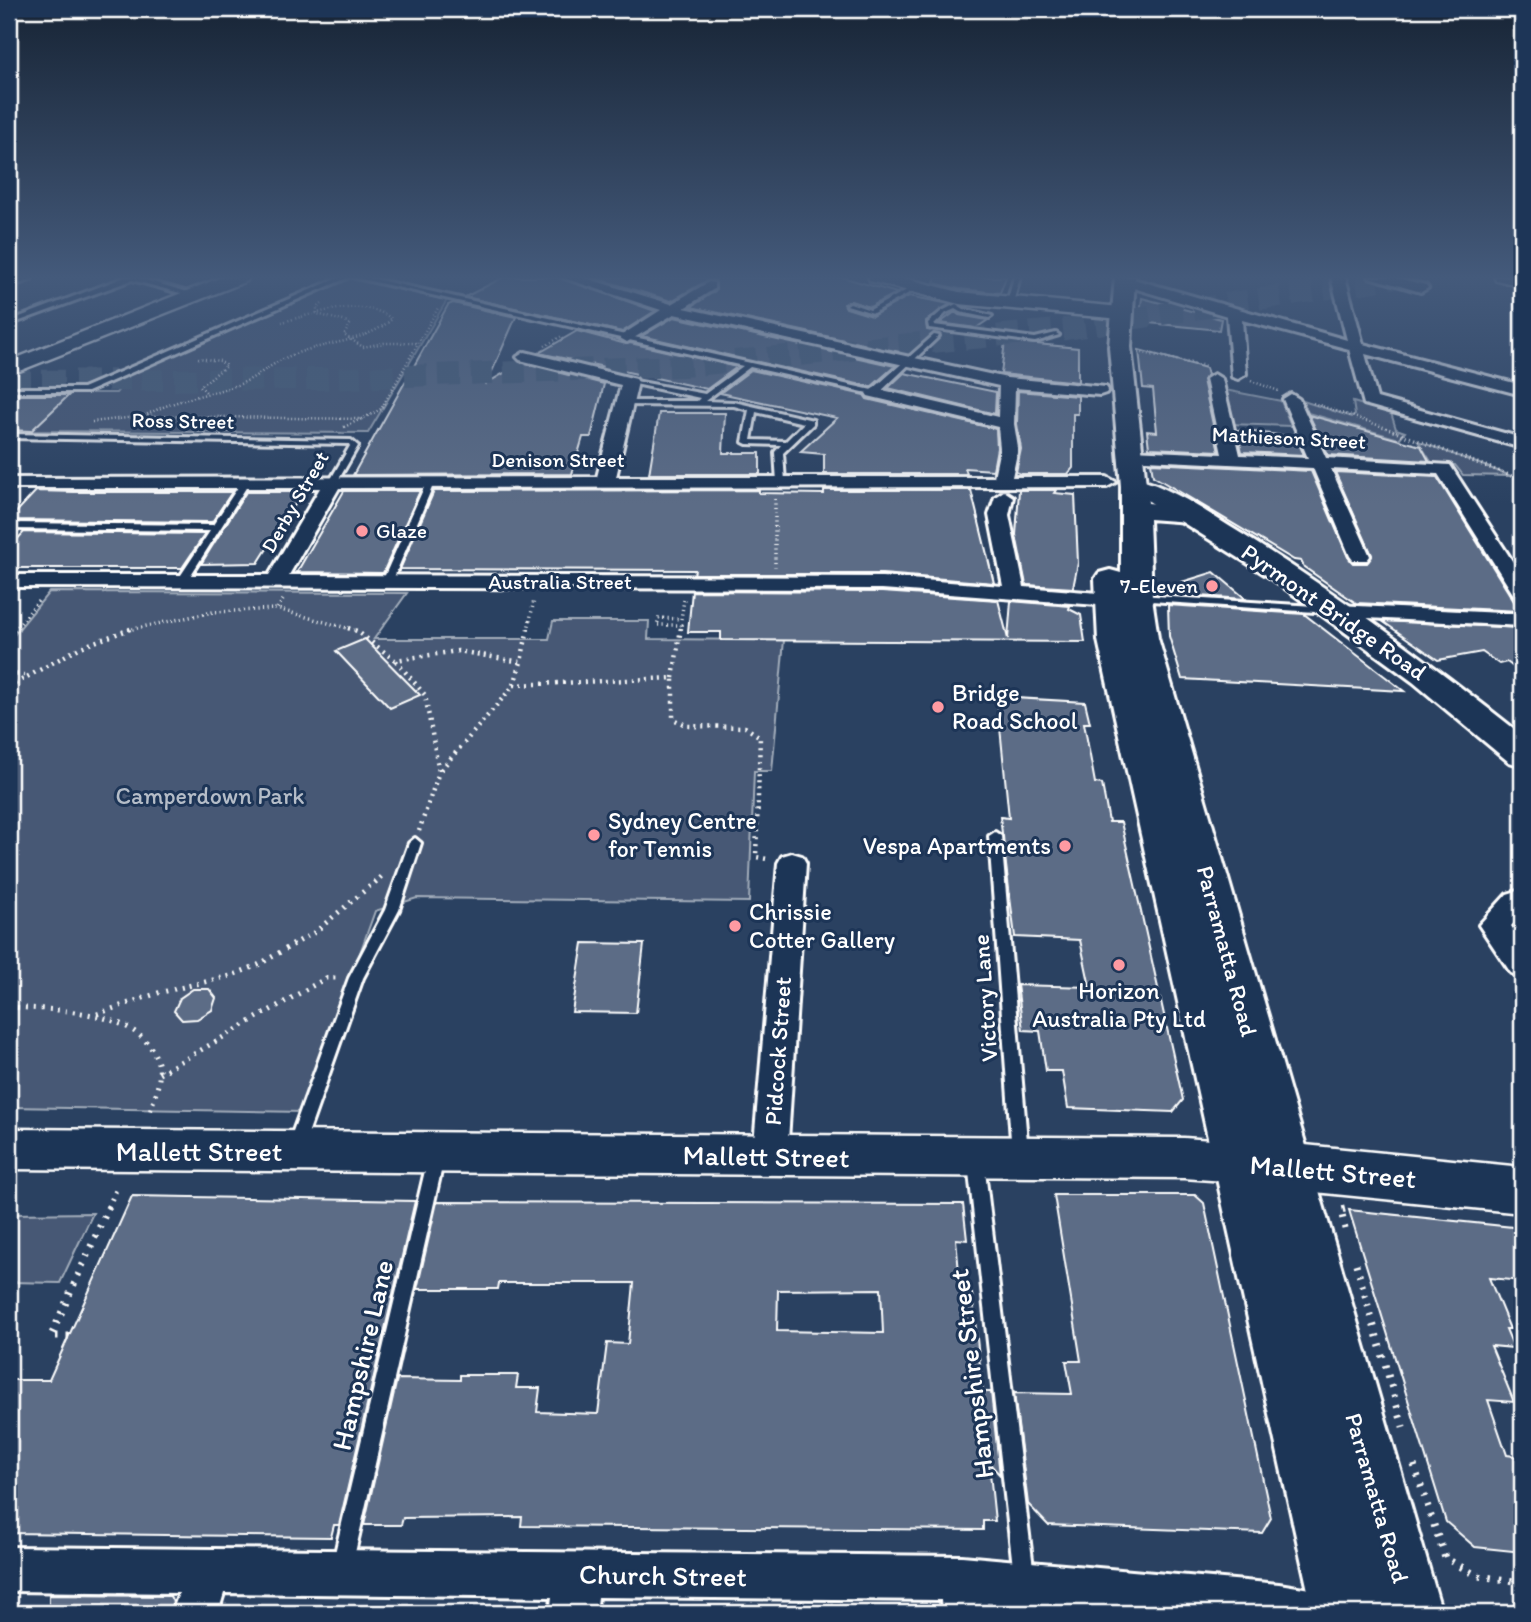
<svg xmlns="http://www.w3.org/2000/svg" width="1531" height="1622" viewBox="0 0 1531 1622" font-family="Itim,sans-serif">
<rect width="100%" height="100%" fill="#2a4161"/>
<filter id="ink" filterUnits="userSpaceOnUse"><feTurbulence type="fractalNoise" baseFrequency=".0143" numOctaves="2"/><feDisplacementMap in="SourceGraphic" scale="14" xChannelSelector="R" yChannelSelector="G"/><feConvolveMatrix kernelMatrix="1 2 1 2 8 2 1 2 1" color-interpolation-filters="sRGB"/></filter>
<g filter="url(#ink)">
<path fill="#465975" stroke="#a2acba" stroke-width="2" d="M350,279L447,300L368,433L31,431L71,393H116L123,385H103Z
M1220,389L1281,401L1291,426L1228,424Z
M1303,401L1352,417L1355,415L1353,402L1391,413L1396,429L1405,432L1399,439L1308,413Z
M1418,441L1511,476L1463,475L1455,465L1432,463Z
M49,592L407,593L374,639H549L553,621H649L648,639L784,640L772,771H754L749,902L417,898L375,911L303,1112L9,1107V641Z
M93,1213L60,1283L9,1282V1214Z"/>
<path fill="#5b6c86" stroke="#fff" stroke-width="2" fill-rule="evenodd" d="M504,277H559L655,311L622,332L465,297Z
M592,277H842L897,293L870,307L851,301L844,304L846,308L872,316L909,296L950,304L926,321L927,330L937,332L909,354L691,307L715,291V280H708L671,301Z
M936,277H1006L1000,293L959,289L934,283Z
M1142,298L1221,319L1219,330L1139,322Z
M453,303L516,317L487,383L521,363L604,384L591,437H583L572,474L353,475L448,305Z
M955,312L959,315L988,320L976,328L940,323Z
M674,317L895,366L871,387L642,336Z
M577,331L626,344L630,343L737,367L707,389L539,353Z
M1005,341L1078,348V382L1001,374Z
M1139,350L1206,368L1208,375L1203,380L1219,451L1149,448L1147,431L1157,432L1153,389L1143,388Z
M751,370L864,395L867,399L996,429L997,448L993,470L965,468L967,474H824V454L800,452L837,418L720,393Z
M904,373L996,392L995,414L888,388Z
M1018,391L1078,396V414H1073V468L1068,474H1021L1016,472L1021,449L1017,424Z
M9,395H69L31,431L9,430Z
M659,413H725L723,453H760V474H649Z
M1309,415L1421,446L1429,461L1328,455Z
M1237,430L1296,437L1304,455L1242,452Z
M1151,463L1311,471L1348,557L1353,563H1367L1372,555L1335,472L1437,477L1520,611L1356,603L1304,567L1301,561L1294,560L1153,476Z
M759,490V493L824,494V490H971L994,583L882,574H694L695,570L400,569L434,491Z
M1019,490H1056L1054,493L1075,495L1078,563L1073,588L1026,585L1016,535Z
M36,491L74,492H232L212,522L9,520Z
M344,491H420L383,573L297,572Z
M246,492H303L258,563L201,564Z
M24,532L205,534L182,568H9V548Z
M1214,572L1246,599L1199,596L1182,582Z
M692,591L882,592L998,600L1008,639L1011,601L1070,606L1069,609L1081,615L1085,642L721,640V632H688Z
M1168,605L1304,614L1404,691L1182,679L1169,636Z
M1382,621L1522,628V674L1507,662L1499,664L1482,652L1438,660Z
M365,639L420,695L390,708L336,651Z
M997,697L1085,702L1090,723H1084L1095,783L1102,784L1109,822H1121L1183,1100L1173,1112L1068,1108L1062,1071H1046L1040,1031L1023,1030L1017,985L1090,987L1080,940L1015,937L1000,817L1009,818Z
M583,943L644,944L636,1013L572,1012Z
M193,989H209L216,998L212,1010L197,1019L182,1020L174,1011L180,998Z
M1054,1195H1195L1204,1203L1271,1518L1262,1533L1048,1525L1028,1504L1014,1393L1072,1394L1066,1361H1081Z
M132,1196L415,1201L339,1525H334L331,1537L9,1533V1380H49Z
M437,1202L963,1204L967,1240L956,1239L961,1294H972L983,1392H991L1000,1475L989,1463L995,1521H983V1530L521,1526L522,1517L403,1518L401,1525H364L397,1379L460,1380V1375H518L516,1388H540L537,1412L598,1414L607,1343L628,1344L634,1283H499L498,1289H417ZM881,1289L883,1333L777,1331L778,1290Z
M1349,1210L1522,1228V1281L1489,1278L1510,1329H1506L1514,1348L1491,1346L1514,1402L1488,1400L1507,1455L1522,1457V1552L1475,1547L1446,1522Z
M49,1595L170,1596L173,1602L170,1613H49Z"/>
<g fill="none" stroke-linecap="round" stroke-linejoin="round">
<path stroke="#4a5e79" stroke-width="22" stroke-dasharray="22 11" stroke-linecap="butt" d="M9,381L322,379L683,366L1066,329L1400,277"/>
<defs>
<path id="service" d="M125,277H136L198,295L195,297L132,280L9,325V321Z
M340,277H349L87,392H9V388H83Z
M353,277H366L872,390L934,335L939,336L877,395L750,367L705,401L734,402L813,420V424L783,453L785,482L781,485L777,482L775,452L781,445L747,444L743,442L749,410L734,406L624,405L620,403L624,401H697L700,398L626,382L630,380L705,394L743,366ZM756,412L804,423L786,441L751,440Z
M1014,277H1020L1013,303L1010,305L1007,303Z
M914,286L916,289L873,313L847,305L850,303L870,310Z
M956,304L964,309L992,316L989,318L960,312L955,309L946,313L934,325L1035,338L1056,333L1059,335L1035,342L929,328L928,323L942,311Z
M9,434L351,440L358,446L336,484L332,487L328,484L350,446L349,444L9,438Z
M430,480L434,483L392,582L387,585L384,584L382,582L426,483Z
M242,481L249,483L187,581L182,584L177,581L210,531L9,529V523L213,525Z
M1139,595L1330,607L1335,610L1330,613L1136,600V596Z
M995,832L1001,836L1028,1153L1026,1158L1020,1160L1014,1158L1012,1153L989,836Z
M415,838L421,843L399,910L363,978L304,1145L302,1150L296,1152L290,1150L288,1145L349,978L385,910L409,843Z
M436,1151L442,1153L444,1158L352,1566L349,1573L342,1576L335,1573L332,1566L428,1158L430,1153Z
M976,1156L982,1158L984,1163L1034,1576L1031,1583L1024,1586L1017,1583L1014,1576L968,1163L970,1158Z"/>
<path id="minor" d="M32,277L31,280L9,287V279Z
M561,277H582L671,304L709,282L714,283V289L684,308L1007,378L1106,387L1108,390L1106,393L1100,395L1015,388L1014,424L1018,448L1012,477H1107L1116,482L1107,487L339,488L289,575L882,577L1003,586L989,515L995,497L1004,491L1013,497L1009,515L1024,587L1111,594L1118,596L1122,600L1118,604L1111,606L882,589L9,587V575H269L320,488H9V478L597,477L621,385L520,360L517,357L525,352L636,379L638,382L616,477H994L1000,448L998,427L868,396L866,393L874,388L998,417L999,386L674,314L627,342L620,338L622,335L661,310Z
M1331,277H1345L1363,344L1522,385V395L1365,354L1377,398L1522,438V448L1364,404L1349,349L1242,320L1246,374L1238,379L1232,377L1227,316L1120,284L1118,281L1123,277L1130,278L1347,340Z
M1369,277H1393L1426,285L1428,288L1421,292Z
M1495,277L1522,278V286L1496,280Z
M1214,374L1222,379L1240,455L1308,458L1283,399L1291,394L1299,399L1326,458L1450,465L1522,576V598L1515,596L1512,592L1438,474L1331,469L1370,556L1367,560H1353L1350,556L1313,468L1125,459L1122,455L1125,451L1131,450L1222,454L1206,379Z
M1337,605L1522,614V626L1329,616L1326,611L1329,606Z
M792,853L802,856L806,863L787,1156L782,1167L770,1172L758,1167L753,1156L778,863L782,856Z
M1517,891L1522,892V914L1511,926L1522,942V977L1511,973L1479,925L1507,894Z
M9,1547L962,1556L1279,1584L1316,1590L1332,1597L1339,1613H1100L987,1603L988,1613H942L941,1600L598,1597L596,1613H550L552,1597L224,1593L218,1613H172L179,1593L9,1591Z"/>
<path id="tertiary" d="M9,1129L1184,1138L1238,1142L1254,1148L1260,1162L1254,1176L1238,1182L1184,1178L9,1169Z"/>
<path id="secondary" d="M222,277H249L247,281L9,375V361Z
M868,277H901L959,292L1121,307L1128,309L1131,313L1128,317L1121,319L959,304L870,281Z
M1285,1143L1522,1167V1213L1285,1189L1268,1182L1261,1166L1268,1150Z"/>
<path id="primary" d="M1134,478C1174,488 1207,513 1242,534C1340,595 1432,664 1522,735V766L1509,762L1413,682L1274,580L1147,500L1124,492L1121,486L1124,480Z"/>
<path id="trunk" d="M1115,277H1135L1131,347L1148,503L1199,508L1203,514L1199,520L1189,522L1149,519L1152,598L1158,638L1442,1613H1313L1098,640L1095,579L1099,573L1110,570L1121,573V486L1109,347Z"/>
</defs>
<use href="#service" stroke="#fff" stroke-width="6"/>
<use href="#minor" stroke="#fff" stroke-width="6"/>
<use href="#tertiary" stroke="#fff" stroke-width="5"/>
<use href="#secondary" stroke="#fff" stroke-width="5"/>
<use href="#primary" stroke="#fff" stroke-width="6"/>
<use href="#trunk" stroke="#fff" stroke-width="6"/>
<path stroke="#fff" stroke-width="2.5" stroke-dasharray="1 2.5" stroke-linecap="butt" d="M322,304L317,308V314L351,323L344,335L363,347L384,343H417
M545,346L562,336
M1142,353L1206,366
M198,358L220,361L226,366L200,386L206,392
M1251,381L1279,391
M1313,403L1398,432
M144,416C177,398 206,396 240,384C258,377 273,362 292,355C324,342 365,343 392,319C363,296 314,314 282,322
M92,422L144,416L362,419L381,409L438,308
M344,427L361,419"/>
<path stroke="#fff" stroke-width="3.5" stroke-dasharray="1 3.5" stroke-linecap="butt" d="M1393,431L1522,480
M775,499V567
M283,600L277,609L354,630
M15,630L39,600
M128,630L213,612L277,609
M528,630L534,600
M680,630L681,625H657L659,618L681,619L684,600"/>
<path stroke="#fff" stroke-width="4.5" stroke-dasharray="2 5" stroke-linecap="butt" d="M348,628L357,631L395,660L458,651L521,662L528,628
M9,637L16,628
M396,661L425,695L439,772L514,685L521,662
M9,674L25,675
M673,678L681,628
M514,685L673,678V719L688,726L745,727L760,737L756,857L767,859
M9,687L81,647L133,628
M419,831L439,772
M375,883L383,875"/>
<path stroke="#fff" stroke-width="5" stroke-dasharray="2 6" stroke-linecap="butt" d="M9,1007C54,1010 142,1008 158,1063C163,1079 153,1100 149,1116
M97,1014L158,993L230,976L258,965L315,932L376,881
M159,1074L326,978H338
M108,1207L118,1186"/>
<path stroke="#fff" stroke-width="7" stroke-dasharray="2.5 8" stroke-linecap="butt" d="M1345,1209L1341,1210L1345,1229
M1356,1264L1404,1430
M69,1336H51L109,1206
M1414,1465L1445,1558L1478,1576L1522,1582"/>
<use href="#service" fill="#1d3557" fill-rule="evenodd"/>
<use href="#minor" fill="#1d3557" fill-rule="evenodd"/>
<use href="#tertiary" fill="#1d3557" fill-rule="evenodd"/>
<use href="#secondary" fill="#1d3557" fill-rule="evenodd"/>
<use href="#primary" fill="#1d3557" fill-rule="evenodd"/>
<use href="#trunk" fill="#1d3557" fill-rule="evenodd"/>
</g>
</g>
<linearGradient id="sky" x2="0" y2="1"><stop stop-color="#172435"/><stop offset="0.55" stop-color="#445a7b"/><stop offset="1" stop-color="#445a7b" stop-opacity="0"/></linearGradient>
<rect width="1531" height="504" fill="url(#sky)"/>
<g fill="#ff9aa2" stroke="#1d3557" stroke-width="2.5">
<circle cx="362" cy="531" r="7"/>
<circle cx="1212" cy="586" r="7"/>
<circle cx="938" cy="707" r="7"/>
<circle cx="594" cy="835" r="7"/>
<circle cx="1065" cy="846" r="7"/>
<circle cx="735" cy="926" r="7"/>
<circle cx="1119" cy="965" r="7"/>
</g>
<g text-anchor="middle" stroke-width="6" stroke-linejoin="round" paint-order="stroke">
<g font-size="21" fill="#fff" stroke="#1d3557">
<text transform="translate(183 421) rotate(1)" y="7">Ross Street</text>
<text transform="translate(1289 438) rotate(3)" y="7">Mathieson Street</text>
<text x="558" y="467">Denison Street</text>
<text transform="translate(295 502) rotate(-60)" y="7">Derby Street</text>
<text x="560" y="589">Australia Street</text>
</g>
<g font-size="21" fill="#fff" stroke="#1d3557" text-anchor="start">
<text x="376" y="538">Glaze</text>
<text x="1198" y="593" text-anchor="end">7-Eleven</text>
</g>
<g font-size="24" fill="#fff" stroke="#1d3557">
<text transform="translate(1334 612) rotate(35)" y="8">Pyrmont Bridge Road</text>
<text transform="translate(1227 951) rotate(75)" y="8">Parramatta Road</text>
<text transform="translate(985 998) rotate(-94)" y="8">Victory Lane</text>
<text transform="translate(778 1051) rotate(-86)" y="8">Pidcock Street</text>
<text transform="translate(1377 1498) rotate(74)" y="8">Parramatta Road</text>
</g>
<g font-size="24" fill="#fff" stroke="#1d3557" text-anchor="start">
<text x="952" y="701">Bridge<tspan x="952" dy="28">Road School</tspan></text>
<text x="608" y="829">Sydney Centre<tspan x="608" dy="28">for Tennis</tspan></text>
<text x="1051" y="854" text-anchor="end">Vespa Apartments</text>
<text x="749" y="920">Chrissie<tspan x="749" dy="28">Cotter Gallery</tspan></text>
<text x="1119" y="999" text-anchor="middle">Horizon<tspan x="1119" dy="28">Australia Pty Ltd</tspan></text>
</g>
<g font-size="24" fill="#b5bdc8" stroke="#1d3557">
<text x="210" y="804">Camperdown Park</text>
</g>
<g font-size="28" fill="#fff" stroke="#1d3557">
<text x="199" y="1161">Mallett Street</text>
<text transform="translate(766 1156) rotate(1)" y="10">Mallett Street</text>
<text transform="translate(1333 1171) rotate(5)" y="10">Mallett Street</text>
<text transform="translate(362 1355) rotate(-77)" y="10">Hampshire Lane</text>
<text transform="translate(971 1374) rotate(-97)" y="10">Hampshire Street</text>
<text transform="translate(663 1575) rotate(1)" y="10">Church Street</text>
</g>
</g>
<rect width="1531" height="1622" fill="none" stroke="#1d3557" stroke-width="35"/>
<rect x="18" y="18" width="1496" height="1587" fill="none" stroke="#fff" stroke-width="2.5" filter="url(#ink)"/>
</svg>
